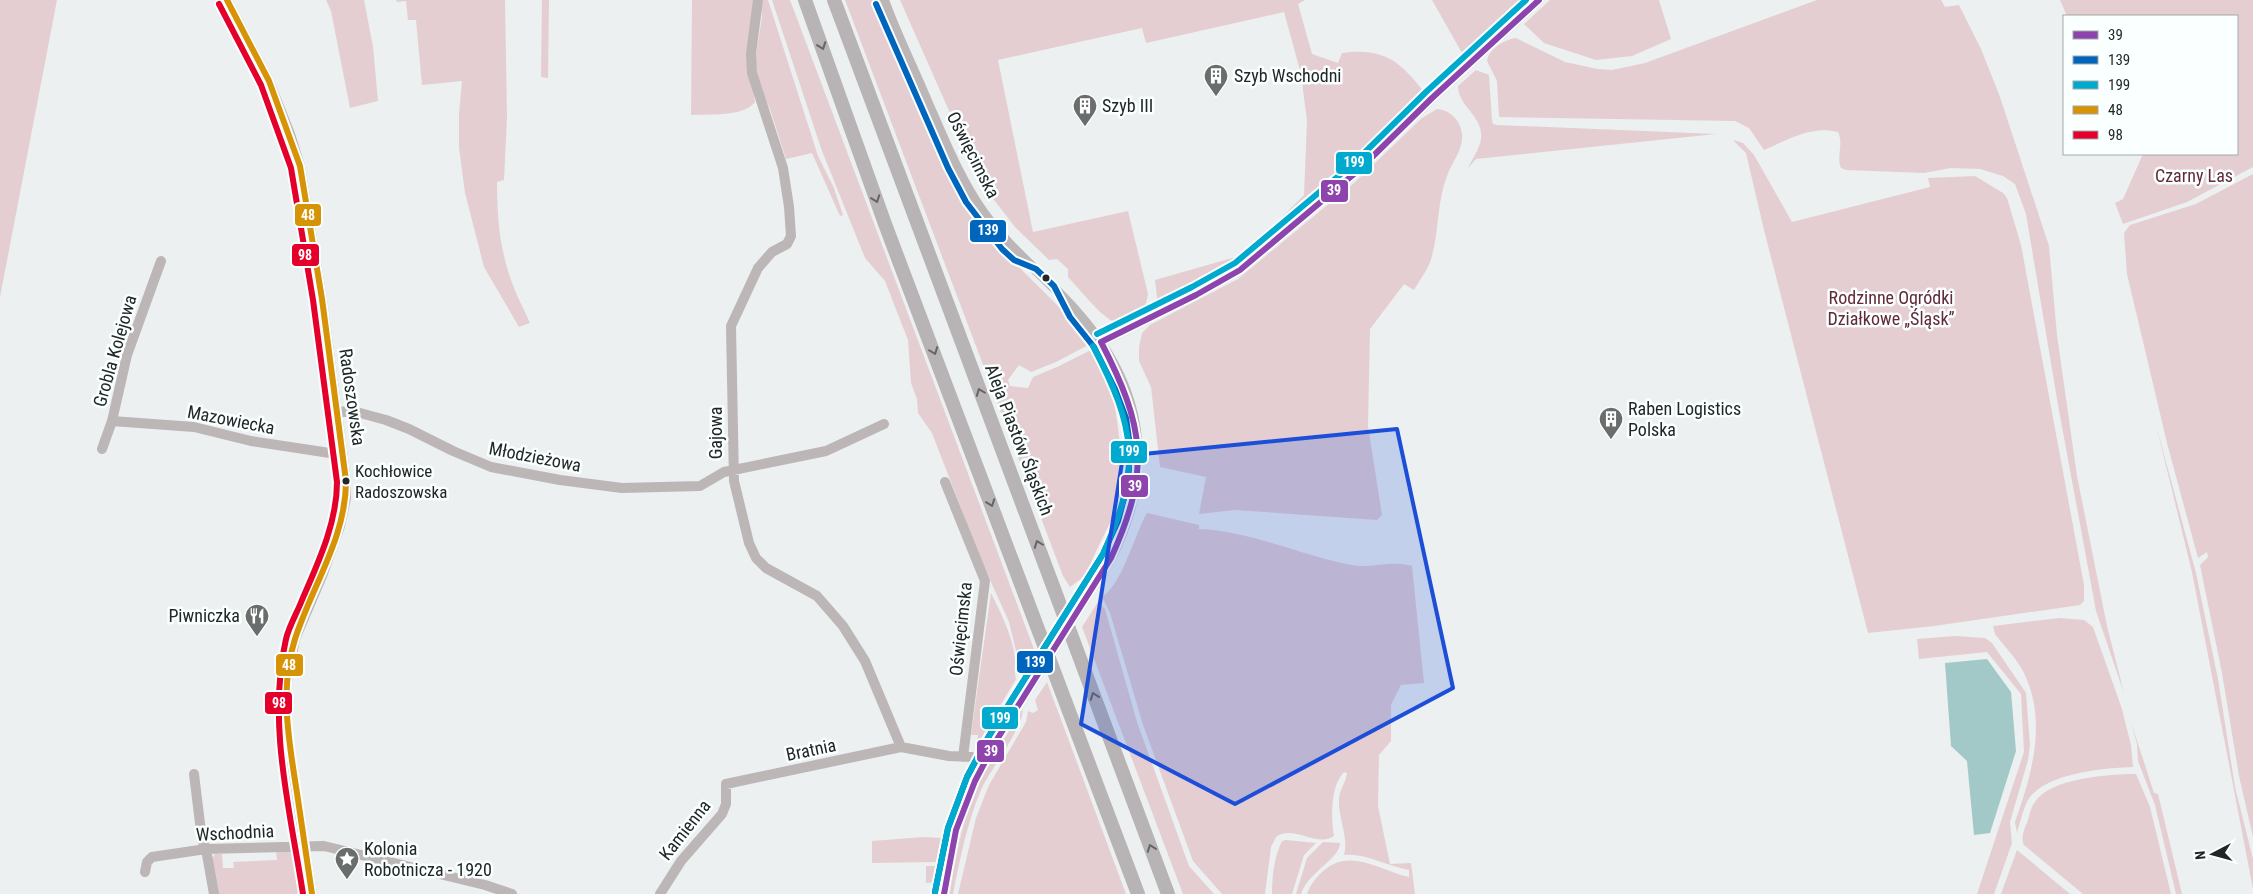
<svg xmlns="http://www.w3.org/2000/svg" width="2253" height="894" viewBox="0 0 2253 894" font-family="'Roboto Condensed',sans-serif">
<rect width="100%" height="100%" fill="#ecf0f0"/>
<path fill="#e4ced2" d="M0,0H57L0,297Z
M326,0H364L373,47L378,101L350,108L331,11Z
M396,0H505L507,117L504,180L497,182C497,213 499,244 509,274C514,291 523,307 530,323L519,327L484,267L465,193L459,147V114L462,81L422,85L416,20H408L406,1L397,2Z
M542,0H549L548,78L541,77Z
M692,0H754L749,71L755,102C744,117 708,114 691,115Z
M761,0H768L818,156L834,188L843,215L840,216L812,153L786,159L770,109L759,85L755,61L762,17Z
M772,0H790L1037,657L1023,677L1017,666L1018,659L1009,622L981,560L932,433L918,413L917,399L911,383L908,340L885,281L865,258L822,151Z
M845,0H879L969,200L1019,267L1078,326L1092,343L1056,362L1031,372L1019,365L1008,380L1010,386L1028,388L1033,377L1057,367L1091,350L1113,392L1120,443L1115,444L1116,458H1121C1121,478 1120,497 1113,516C1108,529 1088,563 1089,573L1070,587L1063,576Z
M900,0H1305L1298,4L1312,54L1338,63L1342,53C1386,47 1402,63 1427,96L1359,167L1236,269L1158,306L1155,305L1157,297L1155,280L1253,252L1252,247L1304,195L1307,121L1301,74L1284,12L1146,43L1142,28L998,60L1033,232L1128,211L1148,294C1146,305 1144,311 1134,316C1129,319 1122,323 1116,322C1103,320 1078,287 1068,277V269L1057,259L1049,260L1015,227L991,196L969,156Z
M1432,0H1532L1465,57L1434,89L1429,84L1462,53Z
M1550,0H1659L1671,39L1632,56L1596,60L1544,43L1524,24Z
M1817,0H1941L1945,7L1959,5L1981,49L2000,97L2049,246L2057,335L2077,476L2107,626L2124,693L2096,611L2058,405L2026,214L2015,184L2003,176L1980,169L1951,168L1924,173L1846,170L1841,168C1836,156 1844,144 1838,132C1811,125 1788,140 1764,150L1749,128L1735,121L1499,117L1497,81L1487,61C1488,50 1505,39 1516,38L1565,62L1598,69L1612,70L1645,63Z
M2060,0H2253V167L2187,202L2123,224L2115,203L2123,199L2143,154H2237V16H2067Z
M1476,70L1489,75L1492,120L1493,124L1497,125L1716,134L1476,159L1468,168C1472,159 1480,148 1481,139C1484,116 1458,107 1458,86Z
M1437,109C1450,110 1460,120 1462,133C1464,149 1452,162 1447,176C1437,202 1439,230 1432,256C1429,269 1420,279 1414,290L1404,284L1370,329L1368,426L1382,515L1377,520L1235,510L1199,514L1206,477L1160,467L1151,387L1139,361V347L1142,333L1150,325L1238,279L1354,183L1422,118Z
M1733,140L1743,143L1754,155L1792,222L1930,187L1928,178L1975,176L2003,193L2007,198L2021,245L2084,585V601L2080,605L1934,626L1868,633L1764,230L1746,153Z
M2253,174V837L2239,776L2222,673L2200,565L2208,557L2207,552L2198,558L2167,443L2127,274L2124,233L2130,225L2196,204Z
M2156,425L2196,573L2218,679L2235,787L2253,859V889L2192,572Z
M1147,513L1199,525V529C1251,531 1300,555 1352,565C1373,569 1391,560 1412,566L1424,683L1401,685L1391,705V741L1379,755L1378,806L1390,864L1411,863L1415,894H1307C1310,885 1316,878 1322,872C1349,846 1381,871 1409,877V870C1387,866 1365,853 1344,855C1349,837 1338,818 1339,800C1339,790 1346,783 1347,773L1344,772C1330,786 1331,819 1334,836C1317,848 1293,824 1276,837L1271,847L1265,894H1222L1193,861L1143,725L1110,613L1102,597C1122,585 1135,533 1147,513Z
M991,593C1000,611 1014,639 1015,660C1015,667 1014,671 1016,679L980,740H977L978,735H971Z
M1098,602L1105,609L1137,722L1189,866L1214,894H1183L1082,627Z
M2059,618L2084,620L2093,627L2122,709L2131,745L2133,767C2105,768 2044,773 2028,800C2023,809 2020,823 2017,833L2015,822C2032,774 2048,720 2023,671C2016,658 2004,646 1995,634L1993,626Z
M1955,636L1985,638L1992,643L2026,693L2030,745L2028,760L2010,822L2012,843L1994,894H1977L2024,752L2021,694L1987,652L1919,659L1917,639Z
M1047,682L1126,894H958L976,818L989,785L1026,722L1028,711L1033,713L1038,710L1035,700Z
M1021,690L1022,691L986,748L979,751L1015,693Z
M1023,709C1022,730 991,768 981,790C967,823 960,859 953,894H950C955,858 962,823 976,789C989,761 1007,735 1023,709Z
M2131,722L2154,793L2158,794L2182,894H2176L2155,805L2138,761L2137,744Z
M2136,774L2150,807L2171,894H2083L2024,845C2020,837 2025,828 2028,820C2030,814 2031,806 2035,802C2050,778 2110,774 2136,774Z
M923,837L943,838L940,859H936V862L872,863V841Z
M1286,840L1316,843L1304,855L1292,894H1272C1272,877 1274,857 1282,841Z
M1323,842L1340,843C1340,859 1309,871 1301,894H1296L1307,858Z
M296,849L303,894H217L212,859L215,854H222L223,868H234L233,862L277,860L276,850Z
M2017,850L2070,894H2001Z
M926,866H939L936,882L926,883Z"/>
<path fill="#a2c9c8" d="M1987,659L2011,692L2016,751L1990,833L1974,835L1967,761L1951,746L1945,663Z"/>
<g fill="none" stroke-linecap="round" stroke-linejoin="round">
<path stroke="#bcb6b7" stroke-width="10" d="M227,0L269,81L290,134L300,166L322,299L346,481V498L340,526L322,576L295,639L287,682V730L312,894
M758,0L751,54L752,73L783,168L789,207L791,236L787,244L772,252L758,268L731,326L734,481L749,543L756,558L766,568L817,596L843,626L865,661L901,747L949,756L972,757L984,762
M884,0C896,34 913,67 927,101C944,139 959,178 983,212C1009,249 1046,277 1076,311C1143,386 1157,467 1111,558L996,741L975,781L956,830L944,894
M1101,342L1196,295L1240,270L1360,169L1432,98L1539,0
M337,411L360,413L386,420L409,429L453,451L491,467L560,480L622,488L700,486L724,472L826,451L884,424
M112,421L194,427L251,441L343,455
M102,449L112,421L127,355L161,261
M945,482L985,581L963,757
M194,774L202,840L206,849L214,894
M145,872L147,862L152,857L206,849L324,846L485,885L512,894
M660,894L681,861L722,814L726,804V784L901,747"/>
<path stroke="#b8b3b4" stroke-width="14" d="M805,0L885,224L1138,894
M834,0L1168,894"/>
<defs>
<path id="bus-1" d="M1101,342L1196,295L1240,270L1360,169L1432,98L1539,0
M944,894L956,830L975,781L996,741L1111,558C1151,470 1145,427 1101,342"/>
<path id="bus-2" d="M876,4L948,168L966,202L1002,249L1014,260L1036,269L1054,286L1070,317L1094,347L1115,389L1126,418L1129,439V469L1126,491L1118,521L1103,554L989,736L967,777L948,828L935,892"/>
<path id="bus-3" d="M1097,334L1192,287L1235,263L1354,163L1426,92L1526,0
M935,892L948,828L967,777L989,736L1103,554C1142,468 1136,428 1093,346"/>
<path id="bus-4" d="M227,0L269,81L300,166L322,299L346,481C346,538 312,586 295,639C279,689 289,742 297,793C302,826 307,860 312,894"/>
<path id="bus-5" d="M219,4L261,85L291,168L313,300L337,482C337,523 318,563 302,600C297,613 289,626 286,639C267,723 290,810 303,894"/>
</defs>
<use href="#bus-1" stroke="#faffff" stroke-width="10"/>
<use href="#bus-2" stroke="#faffff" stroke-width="10"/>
<use href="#bus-3" stroke="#faffff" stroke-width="10"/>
<use href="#bus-4" stroke="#faffff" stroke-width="10"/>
<use href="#bus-5" stroke="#faffff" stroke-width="10"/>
<use href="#bus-1" stroke="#8e44ad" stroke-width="6"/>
<use href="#bus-2" stroke="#0065bd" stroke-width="6"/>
<use href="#bus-3" stroke="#00a9ce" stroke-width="6"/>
<use href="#bus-4" stroke="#d79306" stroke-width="6"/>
<use href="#bus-5" stroke="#e4002b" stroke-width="6"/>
</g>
<defs><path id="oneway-chevron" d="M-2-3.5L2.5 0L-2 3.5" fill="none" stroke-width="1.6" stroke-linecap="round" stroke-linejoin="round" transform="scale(1.25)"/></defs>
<g stroke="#666565">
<use href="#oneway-chevron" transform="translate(822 46) rotate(70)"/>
<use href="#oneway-chevron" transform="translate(876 199) rotate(70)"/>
<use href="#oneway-chevron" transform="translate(934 351) rotate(69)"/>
<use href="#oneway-chevron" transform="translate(980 392) rotate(-111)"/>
<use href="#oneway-chevron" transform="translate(991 503) rotate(70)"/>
<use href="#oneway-chevron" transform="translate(1038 544) rotate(-111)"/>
<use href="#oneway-chevron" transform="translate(1094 696) rotate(-110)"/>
<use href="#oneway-chevron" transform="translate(1151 848) rotate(-110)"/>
</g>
<path fill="#1d4ed8" fill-opacity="0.2" stroke="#1d4ed8" stroke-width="4" stroke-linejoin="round" d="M1397,429L1453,688L1235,804L1081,724L1123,456Z"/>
<defs>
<symbol id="building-pin" viewBox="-11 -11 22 30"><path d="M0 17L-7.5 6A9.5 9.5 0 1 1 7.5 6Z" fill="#696d6c" stroke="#faffff"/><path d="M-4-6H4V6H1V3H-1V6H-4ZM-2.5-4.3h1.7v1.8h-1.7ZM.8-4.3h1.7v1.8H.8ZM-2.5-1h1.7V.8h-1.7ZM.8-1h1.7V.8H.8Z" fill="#fff"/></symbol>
<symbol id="restaurant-pin" viewBox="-11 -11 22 30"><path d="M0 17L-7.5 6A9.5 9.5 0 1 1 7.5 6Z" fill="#696d6c" stroke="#faffff"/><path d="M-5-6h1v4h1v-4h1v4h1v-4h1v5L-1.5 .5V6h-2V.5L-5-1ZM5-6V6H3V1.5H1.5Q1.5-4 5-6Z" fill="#fff"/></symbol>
<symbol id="sight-pin" viewBox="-11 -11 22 30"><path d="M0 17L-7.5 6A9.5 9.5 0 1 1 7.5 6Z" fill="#696d6c" stroke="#faffff"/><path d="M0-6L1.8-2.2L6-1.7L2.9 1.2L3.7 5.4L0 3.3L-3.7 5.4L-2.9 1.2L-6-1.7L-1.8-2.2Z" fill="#fff"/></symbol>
</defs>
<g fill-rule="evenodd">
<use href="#building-pin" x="1202" y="62" width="28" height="38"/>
<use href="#building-pin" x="1071" y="92" width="28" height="38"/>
<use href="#building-pin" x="1597" y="405" width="28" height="38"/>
<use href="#restaurant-pin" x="243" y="602" width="28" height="38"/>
<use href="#sight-pin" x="333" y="845" width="28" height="38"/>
</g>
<g fill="#222625" stroke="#faffff" stroke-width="2">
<circle cx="1046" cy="278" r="4.5"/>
<circle cx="346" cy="481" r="4.5"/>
</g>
<g text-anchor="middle" stroke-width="5" stroke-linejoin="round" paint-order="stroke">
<g font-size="17" fill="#222625" stroke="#faffff" text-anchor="start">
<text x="355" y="477">Kochłowice<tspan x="355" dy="21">Radoszowska</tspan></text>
</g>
<g font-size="18" fill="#222625" stroke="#faffff" text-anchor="start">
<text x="1234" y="82">Szyb Wschodni</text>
<text x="1102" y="112">Szyb III</text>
<text x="1628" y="415">Raben Logistics<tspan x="1628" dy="21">Polska</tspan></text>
<text x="240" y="622" text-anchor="end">Piwniczka</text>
<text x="364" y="855">Kolonia<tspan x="364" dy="21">Robotnicza - 1920</tspan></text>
</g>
<g font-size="18" fill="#222625" stroke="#faffff">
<text transform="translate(973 155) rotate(63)" y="6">Oświęcimska</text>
<text transform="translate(115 351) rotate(-74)" y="6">Grobla Kolejowa</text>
<text transform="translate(352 397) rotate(82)" y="6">Radoszowska</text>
<text transform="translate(231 420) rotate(11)" y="6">Mazowiecka</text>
<text transform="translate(716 433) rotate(-90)" y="6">Gajowa</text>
<text transform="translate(1019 440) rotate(69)" y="6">Aleja Piastów Śląskich</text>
<text transform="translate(535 457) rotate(11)" y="6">Młodzieżowa</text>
<text transform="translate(961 629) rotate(-84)" y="6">Oświęcimska</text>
<text transform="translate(811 750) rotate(-12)" y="6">Bratnia</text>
<text transform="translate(685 830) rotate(-52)" y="6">Kamienna</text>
<text transform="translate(235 833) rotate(-3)" y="6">Wschodnia</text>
</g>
<g font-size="18" fill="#632937" stroke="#faffff">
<text x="2194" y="182">Czarny Las</text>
<text x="1891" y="304">Rodzinne Ogródki<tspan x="1891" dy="21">Działkowe „Śląsk”</tspan></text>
</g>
</g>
<g stroke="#faffff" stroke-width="2">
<rect x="1335" y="151" width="38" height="24" rx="5" fill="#00a9ce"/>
<rect x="1320" y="179" width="29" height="24" rx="5" fill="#8e44ad"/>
<rect x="294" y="203" width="28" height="24" rx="5" fill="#d79306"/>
<rect x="969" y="219" width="38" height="24" rx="5" fill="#0065bd"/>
<rect x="291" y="243" width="29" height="24" rx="5" fill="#e4002b"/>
<rect x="1110" y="440" width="38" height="24" rx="5" fill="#00a9ce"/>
<rect x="1120" y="474" width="29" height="24" rx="5" fill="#8e44ad"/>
<rect x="1016" y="650" width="38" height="24" rx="5" fill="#0065bd"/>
<rect x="275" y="653" width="29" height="24" rx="5" fill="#d79306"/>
<rect x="264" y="691" width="29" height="24" rx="5" fill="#e4002b"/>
<rect x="981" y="706" width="38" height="24" rx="5" fill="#00a9ce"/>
<rect x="976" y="739" width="29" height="24" rx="5" fill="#8e44ad"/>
</g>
<g font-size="14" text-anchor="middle" font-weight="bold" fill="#fff">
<text x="1354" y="167">199</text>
<text x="1334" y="195">39</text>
<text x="308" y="220">48</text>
<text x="988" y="235">139</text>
<text x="305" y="260">98</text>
<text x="1129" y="456">199</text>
<text x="1135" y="491">39</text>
<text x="1035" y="667">139</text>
<text x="289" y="670">48</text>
<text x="279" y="708">98</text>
<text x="1000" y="723">199</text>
<text x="991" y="756">39</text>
</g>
<rect x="2063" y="15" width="175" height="140" fill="#faffff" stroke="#a4a8a8"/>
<rect x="2073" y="31" width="25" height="8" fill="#8e44ad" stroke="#a4a8a8"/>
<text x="2108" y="40" font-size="15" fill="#222625">39</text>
<rect x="2073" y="56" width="25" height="8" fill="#0065bd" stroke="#a4a8a8"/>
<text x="2108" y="65" font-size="15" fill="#222625">139</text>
<rect x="2073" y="81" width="25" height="8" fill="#00a9ce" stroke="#a4a8a8"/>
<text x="2108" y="90" font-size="15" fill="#222625">199</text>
<rect x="2073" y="106" width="25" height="8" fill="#d79306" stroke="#a4a8a8"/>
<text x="2108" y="115" font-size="15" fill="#222625">48</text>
<rect x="2073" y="131" width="25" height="8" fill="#e4002b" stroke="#a4a8a8"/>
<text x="2108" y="140" font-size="15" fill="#222625">98</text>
<g transform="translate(2213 854) rotate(264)" stroke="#faffff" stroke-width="4" paint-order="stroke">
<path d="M0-4L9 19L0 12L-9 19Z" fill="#222625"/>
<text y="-8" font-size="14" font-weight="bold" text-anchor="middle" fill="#222625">N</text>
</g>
</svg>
